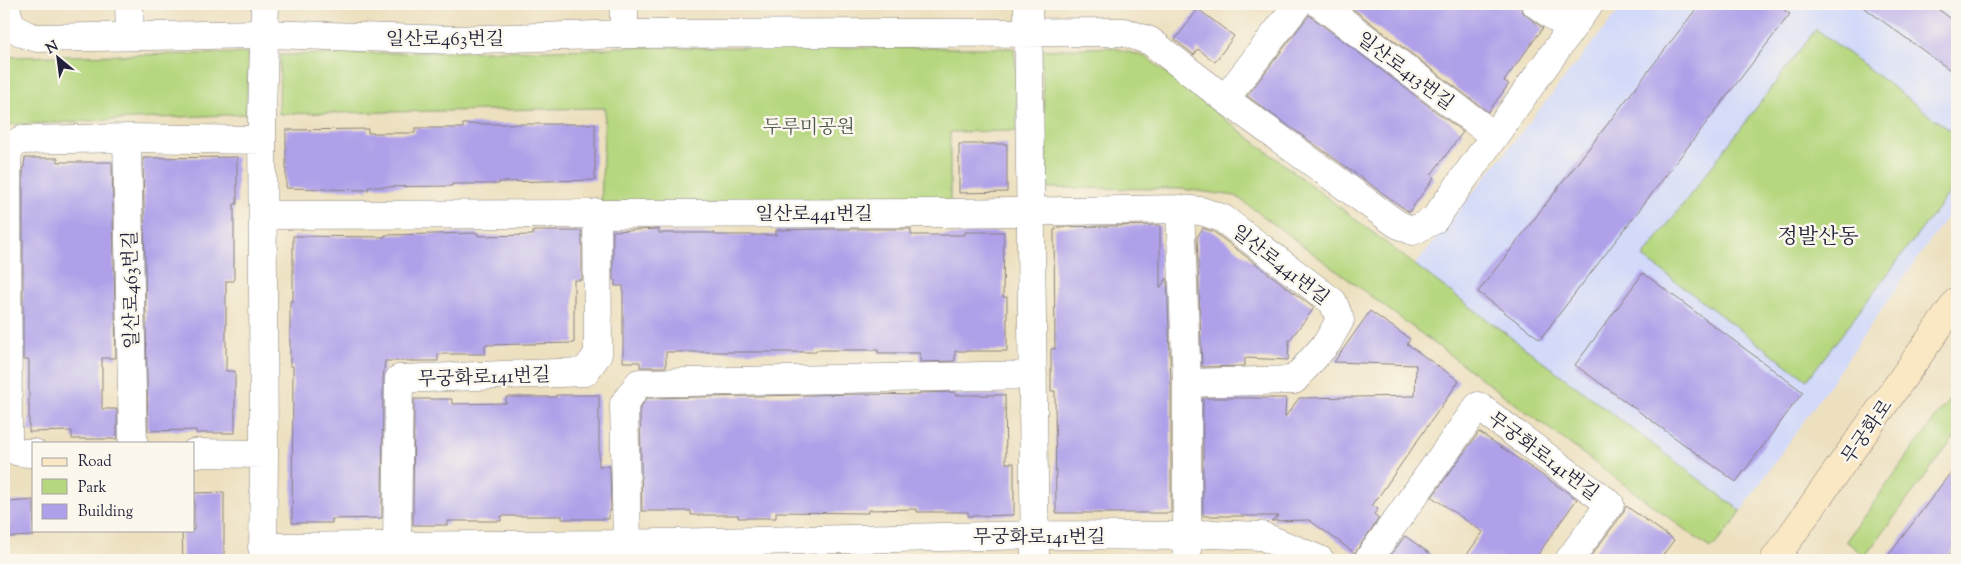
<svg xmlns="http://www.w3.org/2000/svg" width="1961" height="564" viewBox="0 0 1961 564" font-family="'Sorts Mill Goudy','Noto Serif KR',serif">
<rect width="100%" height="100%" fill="#fbf7ec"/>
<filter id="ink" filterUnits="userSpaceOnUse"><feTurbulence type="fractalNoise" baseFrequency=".02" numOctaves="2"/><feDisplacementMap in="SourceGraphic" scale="10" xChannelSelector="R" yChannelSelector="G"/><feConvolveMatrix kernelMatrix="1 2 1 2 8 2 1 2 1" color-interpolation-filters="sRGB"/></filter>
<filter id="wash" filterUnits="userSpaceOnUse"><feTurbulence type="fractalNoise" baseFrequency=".0096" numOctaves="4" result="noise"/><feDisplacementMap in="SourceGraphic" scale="20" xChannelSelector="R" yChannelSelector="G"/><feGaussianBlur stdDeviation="1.12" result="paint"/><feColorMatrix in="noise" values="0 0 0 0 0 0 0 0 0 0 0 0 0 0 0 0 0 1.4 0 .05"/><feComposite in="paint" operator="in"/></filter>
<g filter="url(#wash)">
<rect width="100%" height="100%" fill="#ede0bf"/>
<path fill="#d2d9f9" d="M1624,4H1957V202L1741,511L1415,265Z"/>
<path fill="#b6d77f" stroke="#6c7c5d" d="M1816,29L1957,136V183L1807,380L1643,257Z
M614,47L1014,48L1017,80V131L950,132V204H601L605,108L279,114L280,55L603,49Z
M1111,47L1146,57L1218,114L1415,265L1741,511L1733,524L1711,549L1236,196L1182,189L1048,188L1041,50Z
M249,53L246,114L4,125V57Z
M1957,388V434L1865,556L1846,541Z"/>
<g id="blocks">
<path fill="#afa0e9" d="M1346,4H1521L1522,11L1527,16L1543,28L1504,81L1509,84L1488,112Z
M1700,4H1776L1790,14L1540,339L1478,292Z
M1859,4H1931L1957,23V75Z
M1198,9L1234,36L1215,62L1198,49L1194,55L1175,40Z
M1309,15L1463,132L1431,175L1434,178L1409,212L1247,96Z
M463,124H595V180L499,182V184H452V186L368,187V190L286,188V130L368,129V133H415V128H463Z
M959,144H1007V192L959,193Z
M237,157V204H234V281H226V371H235V433H196V430L148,431L143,158Z
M25,158H58V162H112L116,358H102V409H117V439H72V431L29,432V360H23V172Z
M1160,225V288L1167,278L1171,383V513H1056L1055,391H1051V349H1055L1054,230L1058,227Z
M1203,228L1214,232L1314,308L1289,341L1288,360L1245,358V366L1202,367L1197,237Z
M659,229V233H715V235H776V230L823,229H911V235H965V232H1004L1003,297H1007V351H955V361L920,362V353H878V350H816V352H666V367H640V362H623V286H615V280H613V231Z
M533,231H582V280H574V343L485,345V354H438V361H385L383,379L382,518L332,519V523H292L293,366H290V301H293V236L385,237V235L478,233V236L533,235Z
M1643,273L1803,392L1736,482L1575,365Z
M1370,311L1410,339L1407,344L1459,381L1372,506L1378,509L1374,514L1379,518L1355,553L1309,520L1271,521L1279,516H1203V398H1286L1285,417L1299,398L1415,396L1416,365L1334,362Z
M955,392V395H1005L1006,463H1014V515L968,516V512H917V509L868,510V513L776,512V518H738V515H691V511H642L640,408L647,398L862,394L919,395V393Z
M556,395H599V466H610L611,511H609V519H562V516H501V521H448V525H413L414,399H452V404L506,403V397H556Z
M1479,432L1577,499L1534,560H1463L1483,532L1432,497Z
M1957,464V544L1945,560H1885Z
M224,492V560H183L182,530H194V493Z
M34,500V536L10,537L9,502Z
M1626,506L1674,540L1659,560H1588L1623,513Z
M1405,536L1439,560H1387Z"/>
</g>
</g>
<g filter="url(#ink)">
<use href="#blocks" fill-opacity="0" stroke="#88817d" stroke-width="1"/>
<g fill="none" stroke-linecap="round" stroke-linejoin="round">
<defs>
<path id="street" d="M6,4C8,26 16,33 37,38L266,34L454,40L624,34L1124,32L1150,41L1225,99L1397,224L1413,231L1434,220L1589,4
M129,4L130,35
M624,4V34
M1028,4L1035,560
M1320,4L1493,135
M1536,4L1570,28
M1225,99L1298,4
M127,138L133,443
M1180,209L1187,383V560
M263,215L948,213L1180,209L1201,211L1222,218L1333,302L1340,320L1327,343L1294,380L1187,383
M34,453C21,453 13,454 8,441L7,172L8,148L21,140L127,138L262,140
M194,453L264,454
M627,544L624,404L639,383L1033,375
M397,545L399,379L585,372L598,354L597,213
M262,547L613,544L1035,535L1187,536L1211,534L1262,536L1320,560
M263,560L264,454L262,117L265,4
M1368,560L1478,406L1610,504L1569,560"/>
<path id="secondary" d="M1774,560L1957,301"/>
</defs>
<use href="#street" stroke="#88817d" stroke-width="29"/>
<use href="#secondary" stroke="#88817d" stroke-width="29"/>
<use href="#street" stroke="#fff" stroke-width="28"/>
<use href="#secondary" stroke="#fae7c3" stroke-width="28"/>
</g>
</g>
<g text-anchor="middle" stroke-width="5" stroke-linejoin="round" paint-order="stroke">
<g font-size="19" fill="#22223b" stroke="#fbf7ec">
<text x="445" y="45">일산로463번길</text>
<text transform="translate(1406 70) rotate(37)" y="7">일산로413번길</text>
<text x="814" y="220">일산로441번길</text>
<text transform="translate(1281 264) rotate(38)" y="7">일산로441번길</text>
<text transform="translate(130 290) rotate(-91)" y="7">일산로463번길</text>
<text transform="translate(484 376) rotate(-2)" y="7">무궁화로141번길</text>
<text transform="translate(1866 431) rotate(-55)" y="7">무궁화로</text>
<text transform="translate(1544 455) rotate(37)" y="7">무궁화로141번길</text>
<text x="1039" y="543">무궁화로141번길</text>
</g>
<g font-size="19" fill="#4e584f" stroke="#fbf7ec">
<text x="809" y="133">두루미공원</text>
</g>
<g font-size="21" fill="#22223b" stroke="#fbf7ec">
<text x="1818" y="243">정발산동</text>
</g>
</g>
<rect width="1961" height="564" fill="none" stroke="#fbf7ec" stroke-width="20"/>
<rect x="32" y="442" width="162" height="90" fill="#fbf7ec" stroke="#a4a2a5"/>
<rect x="42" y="458" width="25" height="8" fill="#fae7c3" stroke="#a4a2a5"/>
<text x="78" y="466" font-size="15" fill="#22223b">Road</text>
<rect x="42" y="479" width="25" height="15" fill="#b6d77f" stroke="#a4a2a5"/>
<text x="78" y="492" font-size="15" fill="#22223b">Park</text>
<rect x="42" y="504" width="25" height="15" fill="#afa0e9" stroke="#a4a2a5"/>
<text x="78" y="516" font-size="15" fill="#22223b">Building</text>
<g transform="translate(58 58) rotate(331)" stroke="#fbf7ec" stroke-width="4" paint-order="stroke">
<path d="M0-4L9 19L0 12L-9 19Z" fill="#22223b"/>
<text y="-8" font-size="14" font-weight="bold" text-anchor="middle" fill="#22223b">N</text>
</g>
</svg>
